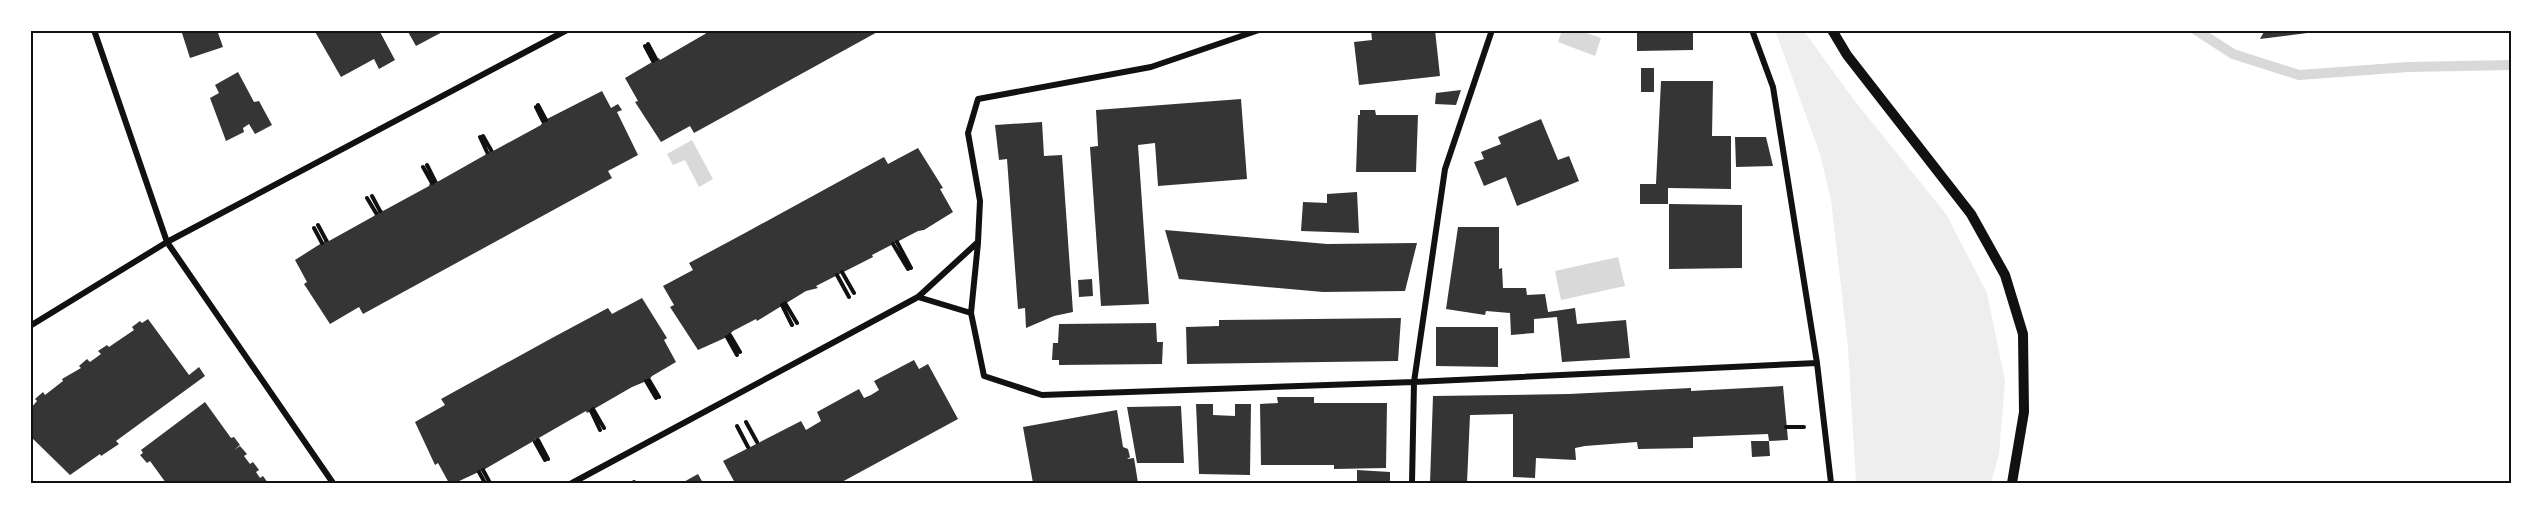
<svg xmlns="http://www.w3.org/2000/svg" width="2542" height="513" viewBox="0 0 2542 513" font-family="Arial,sans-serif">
<rect width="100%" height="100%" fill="#fff"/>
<path fill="#eee" d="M1775,30H1803L1854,100L1946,214L1987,293L2005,381L1999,454L1991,483H1856L1848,348L1831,200L1820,154Z"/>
<path fill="#d9d9d9" d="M1562,30H1578L1601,38L1595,56L1558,42Z
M692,140L713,179L699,187L685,160L673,165L667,154Z
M1618,257L1625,286L1561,300L1555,271Z"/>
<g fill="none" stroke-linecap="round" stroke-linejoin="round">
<path stroke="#d9d9d9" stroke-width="10" d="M2196,30L2233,54L2299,75L2408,67L2512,65"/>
</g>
<path fill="#353535" d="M181,30H217L223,47L190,58Z
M314,30H379L395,60L379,69L374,59L341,77Z
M407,30H446L416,46Z
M709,30H881L694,133L690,126L661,142L635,102L638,101L625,78L659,58L660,60L705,34Z
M1371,30H1435L1440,76L1359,85L1354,42L1372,40Z
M1637,30H1693V50L1637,51Z
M2265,30H2314L2315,32L2260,39Z
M1641,68H1654V92H1641Z
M238,72L254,102L259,101L272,125L255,134L249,124L243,128L244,132L226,141L210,98L219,93L215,85Z
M1661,81H1713L1712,136H1731V189L1668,188V204H1640V184H1656Z
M1461,90L1456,105L1435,104L1436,93Z
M602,91L611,108L618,104L622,110L617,112L638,155L608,171L612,178L363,314L359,307L330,324L304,284L307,282L295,260L328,239L329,241L374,216L377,212L382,210L383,211L429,186L430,183L439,181L485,155L487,152L495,150L541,125L543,121Z
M1241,99L1247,179L1158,186L1155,143L1138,145L1149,304L1101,306L1090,147L1098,146L1096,110Z
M1360,110H1375L1376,115H1418L1416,172H1356L1358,115H1360Z
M1541,119L1558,160L1569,156L1579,181L1517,206L1506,177L1484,186L1474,162L1484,159L1481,152L1501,144L1498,137Z
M1042,122L1044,156L1062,155L1073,312L1054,316L1026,328L1025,308L1018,309L1007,159L999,160L995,125Z
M1735,137H1766L1773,166L1736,167Z
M918,148L943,188L940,189L953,212L924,230L918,231L872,255L873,257L816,286L818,288L806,291L757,321L756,319L733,331L727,337L698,350L670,307L674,305L663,286L693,270L689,263L745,233L884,157L888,164Z
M1357,192L1359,233L1301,231L1303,202L1327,203V194Z
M1669,204L1742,205V268L1669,269Z
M1458,227H1499V269L1502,268L1503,288H1526L1527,295L1545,294L1548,312L1575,308L1577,324L1626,320L1630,358L1562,362L1557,317L1534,319V333L1511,335L1510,313L1486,311L1485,315L1446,309Z
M1165,230L1327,244L1417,243L1405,291L1323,292L1179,279Z
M1092,279L1093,296L1079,297L1078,280Z
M642,298L667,338L664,340L676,362L652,376L649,380L632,387L587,413L586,411L563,424L485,469L455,483H449L438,463L435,465L415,422L445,405L441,399L552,338L608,308L612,314Z
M1401,318L1398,361L1187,364L1186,327L1219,326V320Z
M148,319L189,375L199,367L205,376L116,441L119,444L101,456L100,454L70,475L30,436V409L37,401L35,399L43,392L45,395L63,381L62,379L81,368L79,366L87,359L90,362L101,354L98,351L107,345L109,347L134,330L132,327L140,321L142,323Z
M1156,323L1157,342H1163L1162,364L1059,365V360H1052L1053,343H1058L1059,324Z
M1436,327H1498V367L1436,366Z
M914,360L919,369L928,364L958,419L840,483H735L723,461L801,421L806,430L821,421L817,412L859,389L864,398L871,395L879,390L874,381Z
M1783,386L1788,440L1769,441L1770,456L1752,457L1751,441H1769L1768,434L1693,437V448L1638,449L1637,442L1585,446L1575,448L1576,460L1536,458L1535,478L1513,477V414L1470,415L1467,483H1430L1433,396L1569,394L1691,388V391Z
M1277,397H1314V403H1387L1386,468L1334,469V465H1261L1260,404L1278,403Z
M205,402L231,438L234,437L240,445L234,450L240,446L247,454L244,456L250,464L253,462L259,470L256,472L260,478L263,476L268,483H166L150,461L147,463L140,455L143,453L141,450Z
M1196,404H1213V415L1235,416V404H1251L1250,475L1199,474Z
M1181,406L1184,463H1137L1127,407Z
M1117,410L1123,447L1128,449L1130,457L1127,459L1134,458L1138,483H1033L1023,427Z
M1357,470L1390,472V483H1357Z
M698,474L703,483H682L689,479Z"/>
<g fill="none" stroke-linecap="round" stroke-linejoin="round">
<path stroke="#111" stroke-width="4" d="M707,30L708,31
M648,44L656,59
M645,46L653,61
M538,105L546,120
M536,107L543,121
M483,136L491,150
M480,137L487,152
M427,165L435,181
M423,167L432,183
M372,196L380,211
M367,198L376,213
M318,225L326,240
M314,228L322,243
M897,242L911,268
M893,244L908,269
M842,272L854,293
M837,275L849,297
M785,303L797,323
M782,305L792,325
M730,335L740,352
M727,337L737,355
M649,380L659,397
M646,381L656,398
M593,409L604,428
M591,411L600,430
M746,422L757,442
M737,426L748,447
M1786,427H1804
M538,440L548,459
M535,442L545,460
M483,470L490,483
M479,472L485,483
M634,482V483"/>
<path stroke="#111" stroke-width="6" d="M94,30L167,242L333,483
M1752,30L1773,87L1817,363L1831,483
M918,297L971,313L984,376L1042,395L1414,382L1817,363
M971,313L978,243
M30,326L167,242L567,30
M572,483L918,297L978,242L980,201L968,133L978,99L1151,67L1259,30
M1412,483L1414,382L1445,169L1492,30"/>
<path stroke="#111" stroke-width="10" d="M1832,30L1847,55L1971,214L2005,275L2023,334L2024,412L2012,483"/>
</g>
<rect width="2542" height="513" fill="none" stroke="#ffffff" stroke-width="63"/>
<rect x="32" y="32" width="2478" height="450" fill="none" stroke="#111" stroke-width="2"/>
</svg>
